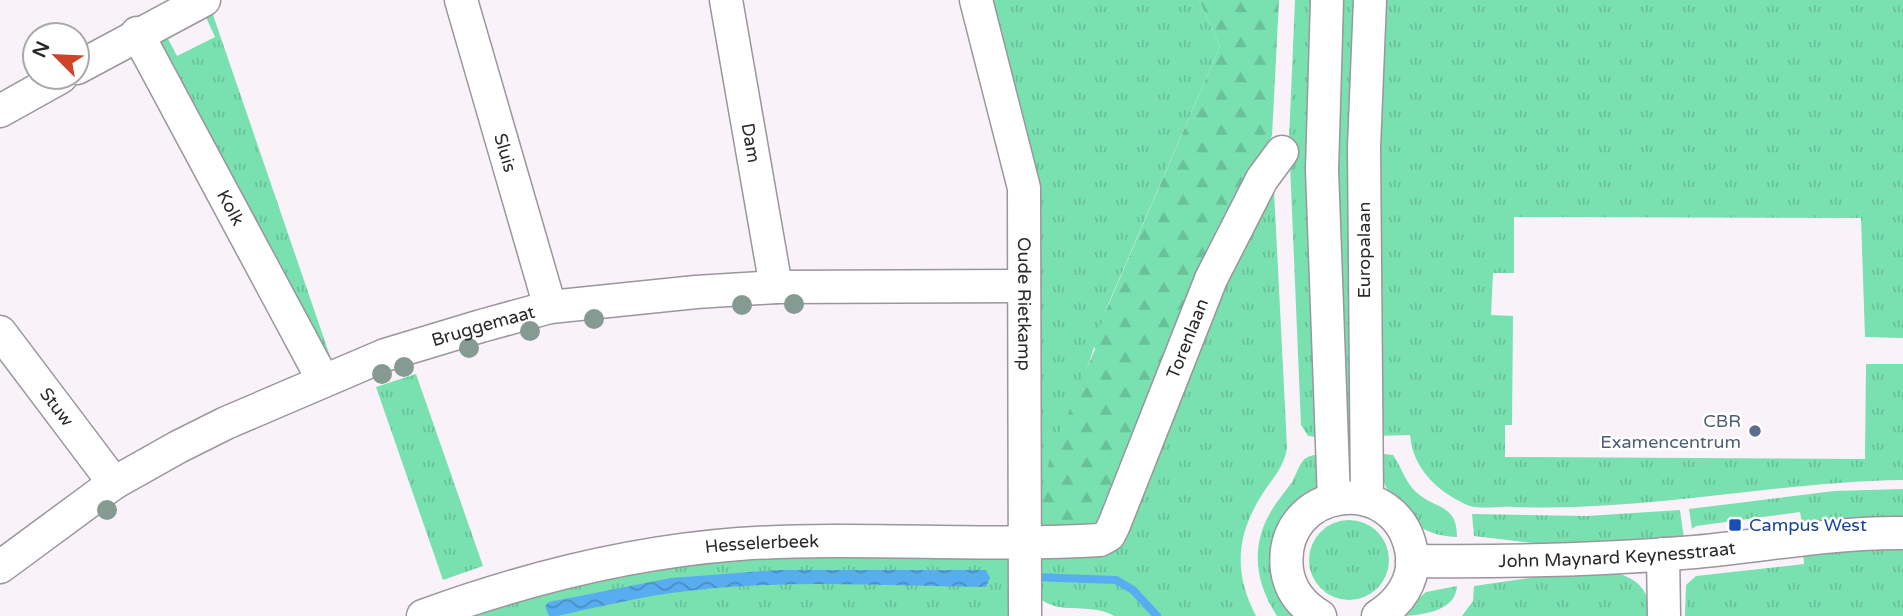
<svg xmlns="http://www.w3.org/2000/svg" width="1903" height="616" viewBox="0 0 1903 616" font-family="'Varela Round',sans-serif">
<defs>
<pattern id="grass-tufts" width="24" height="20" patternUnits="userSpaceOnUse" patternTransform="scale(1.75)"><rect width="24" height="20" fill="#78e1af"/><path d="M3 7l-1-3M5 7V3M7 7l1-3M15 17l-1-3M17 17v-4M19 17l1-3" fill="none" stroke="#68c197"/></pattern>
<pattern id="forest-firs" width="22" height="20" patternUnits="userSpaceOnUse" patternTransform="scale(1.75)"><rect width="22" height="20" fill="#78e1af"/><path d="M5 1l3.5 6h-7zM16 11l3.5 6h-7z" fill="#68c197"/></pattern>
<pattern id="water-waves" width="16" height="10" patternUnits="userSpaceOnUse" patternTransform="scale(1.75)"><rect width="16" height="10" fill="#58adf0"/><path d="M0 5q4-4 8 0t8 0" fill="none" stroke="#498dc3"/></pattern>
</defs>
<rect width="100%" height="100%" fill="#f9f2f9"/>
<path fill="url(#grass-tufts)" d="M984,0H1199L1220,46L1107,307L1036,526L1035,273Z
M1295,0H1319L1325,438L1308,436L1301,425L1289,140Z
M1335,0H1360L1357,437H1341Z
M1378,0H1903V338L1865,337L1861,218L1514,217V273H1493L1491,315L1513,316L1512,425H1505V457L1865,459L1866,364H1903V480C1773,482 1646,512 1515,507C1502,506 1478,510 1467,505C1437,491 1413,469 1410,435L1375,436Z
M211,9L332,362L159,46L165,33L177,56L215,37L204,13Z
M1274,190L1287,447C1285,464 1275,476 1265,490C1237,532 1232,570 1256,616H1114C1093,602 1055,616 1039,597L1042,559L1181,367Z
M416,374L483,566L443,580L376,387Z
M1375,453L1393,455C1401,466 1404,479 1414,490C1433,510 1457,502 1457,537C1408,536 1384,496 1375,453Z
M1325,454L1317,486L1298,507L1301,616H1277C1256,584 1250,548 1270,513C1276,502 1285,492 1292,482C1303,462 1299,455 1325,454Z
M1903,489V516L1894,519L1802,524L1800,512L1696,526L1692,529L1689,509L1834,491Z
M1680,510L1684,539L1558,546L1474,536L1472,514L1587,516Z
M1309 560a40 40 0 1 1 80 0a40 40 0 1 1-80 0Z
M1903,546V616H1685L1686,585L1696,576L1804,564L1803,552Z
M758,554L1006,556L1011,560L1014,608L1007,616H451L584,576Z
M1611,572C1637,577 1649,589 1651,616H1462L1473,601L1474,586L1556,574Z
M1457,586C1456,612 1419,616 1398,616L1426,592Z"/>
<path fill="url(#forest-firs)" d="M1199,0H1279L1272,136L1238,198L1103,525L1036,526L1050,457L1095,349L1093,345L1104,315L1220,46Z"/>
<path fill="url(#water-waves)" d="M778,570H986L990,578L986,587C887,586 787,579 688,591C644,596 601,606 558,616H549L545,606L549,602L671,578Z"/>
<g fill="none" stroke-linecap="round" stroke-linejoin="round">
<path stroke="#58adf0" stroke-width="8" d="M1032,577L1116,580L1133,590L1157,616"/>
<defs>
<g id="minor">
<path id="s1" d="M461,0L550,307"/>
<path id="s2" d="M726,0L776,287"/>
<path id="s3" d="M976,0L1024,188L1025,616"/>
<path d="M1327,0L1322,170L1334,499"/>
<path id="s4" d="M137,33L323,380"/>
<path d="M77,68L204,0"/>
<path d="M0,111L61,77"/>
<path id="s5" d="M0,332L114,483"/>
<path d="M1367,500L1364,147L1370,0"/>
<path d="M1663,554L1664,616"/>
<path id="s6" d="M1412,561C1507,562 1601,560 1695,552C1765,546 1833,532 1903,533"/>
<path id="s7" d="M0,567L114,483L178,447L226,423L385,355L481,326L550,307L696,292L776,287L1024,286"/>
<path id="s8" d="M423,616C524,579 632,552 739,544C859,536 980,547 1100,540L1109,535L1114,525L1211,279L1262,179L1282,152"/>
<path d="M1320,616C1303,606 1290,591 1287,570C1277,485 1400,469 1412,555C1415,581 1399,603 1378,616"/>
</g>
</defs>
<use href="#minor" stroke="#9b959c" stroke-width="35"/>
<use href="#minor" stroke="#fff" stroke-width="32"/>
</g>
<g fill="#859b92">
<circle cx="794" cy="304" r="10"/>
<circle cx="742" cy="305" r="10"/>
<circle cx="594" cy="319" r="10"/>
<circle cx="530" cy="331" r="10"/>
<circle cx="469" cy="348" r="10"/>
<circle cx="404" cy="367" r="10"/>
<circle cx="382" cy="374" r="10"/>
<circle cx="107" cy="510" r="10"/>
</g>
<circle fill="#5c6f8a" stroke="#fff" stroke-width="2.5" cx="1755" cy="431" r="7"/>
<rect fill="#1a4fb4" stroke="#fff" stroke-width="2.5" x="1728" y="518" width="14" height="14" rx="3.5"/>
<g text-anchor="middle" stroke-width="5" stroke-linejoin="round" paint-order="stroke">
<g font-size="18" fill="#2b282b" stroke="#fff">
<text dy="6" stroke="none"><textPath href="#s2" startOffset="145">Dam</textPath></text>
<text dy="6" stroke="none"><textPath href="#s1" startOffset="159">Sluis</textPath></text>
<text dy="6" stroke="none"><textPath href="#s4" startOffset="198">Kolk</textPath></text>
<text transform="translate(1364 250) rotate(-90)" y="6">Europalaan</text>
<text dy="6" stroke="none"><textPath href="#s3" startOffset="310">Oude Rietkamp</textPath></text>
<text dy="6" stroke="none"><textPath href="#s7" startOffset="544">Bruggemaat</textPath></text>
<text dy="6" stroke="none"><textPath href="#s8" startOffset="908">Torenlaan</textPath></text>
<text dy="6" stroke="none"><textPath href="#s5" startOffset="94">Stuw</textPath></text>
<text dy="6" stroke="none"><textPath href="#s8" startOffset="348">Hesselerbeek</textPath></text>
<text dy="6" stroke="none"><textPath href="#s6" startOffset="205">John Maynard Keynesstraat</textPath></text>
</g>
<g font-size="18" fill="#4e5e75" stroke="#fff" text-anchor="end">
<text x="1741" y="427">CBR<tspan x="1741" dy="21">Examencentrum</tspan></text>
</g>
<g font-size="18" fill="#164399" stroke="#fff" text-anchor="start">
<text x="1749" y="531">Campus West</text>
</g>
</g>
<g transform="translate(56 56) rotate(294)"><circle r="33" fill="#ffffff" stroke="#aaa9aa" stroke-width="2"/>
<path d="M0-5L12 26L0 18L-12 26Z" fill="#cf432a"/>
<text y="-10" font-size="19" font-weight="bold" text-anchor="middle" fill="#2b282b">N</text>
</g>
</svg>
